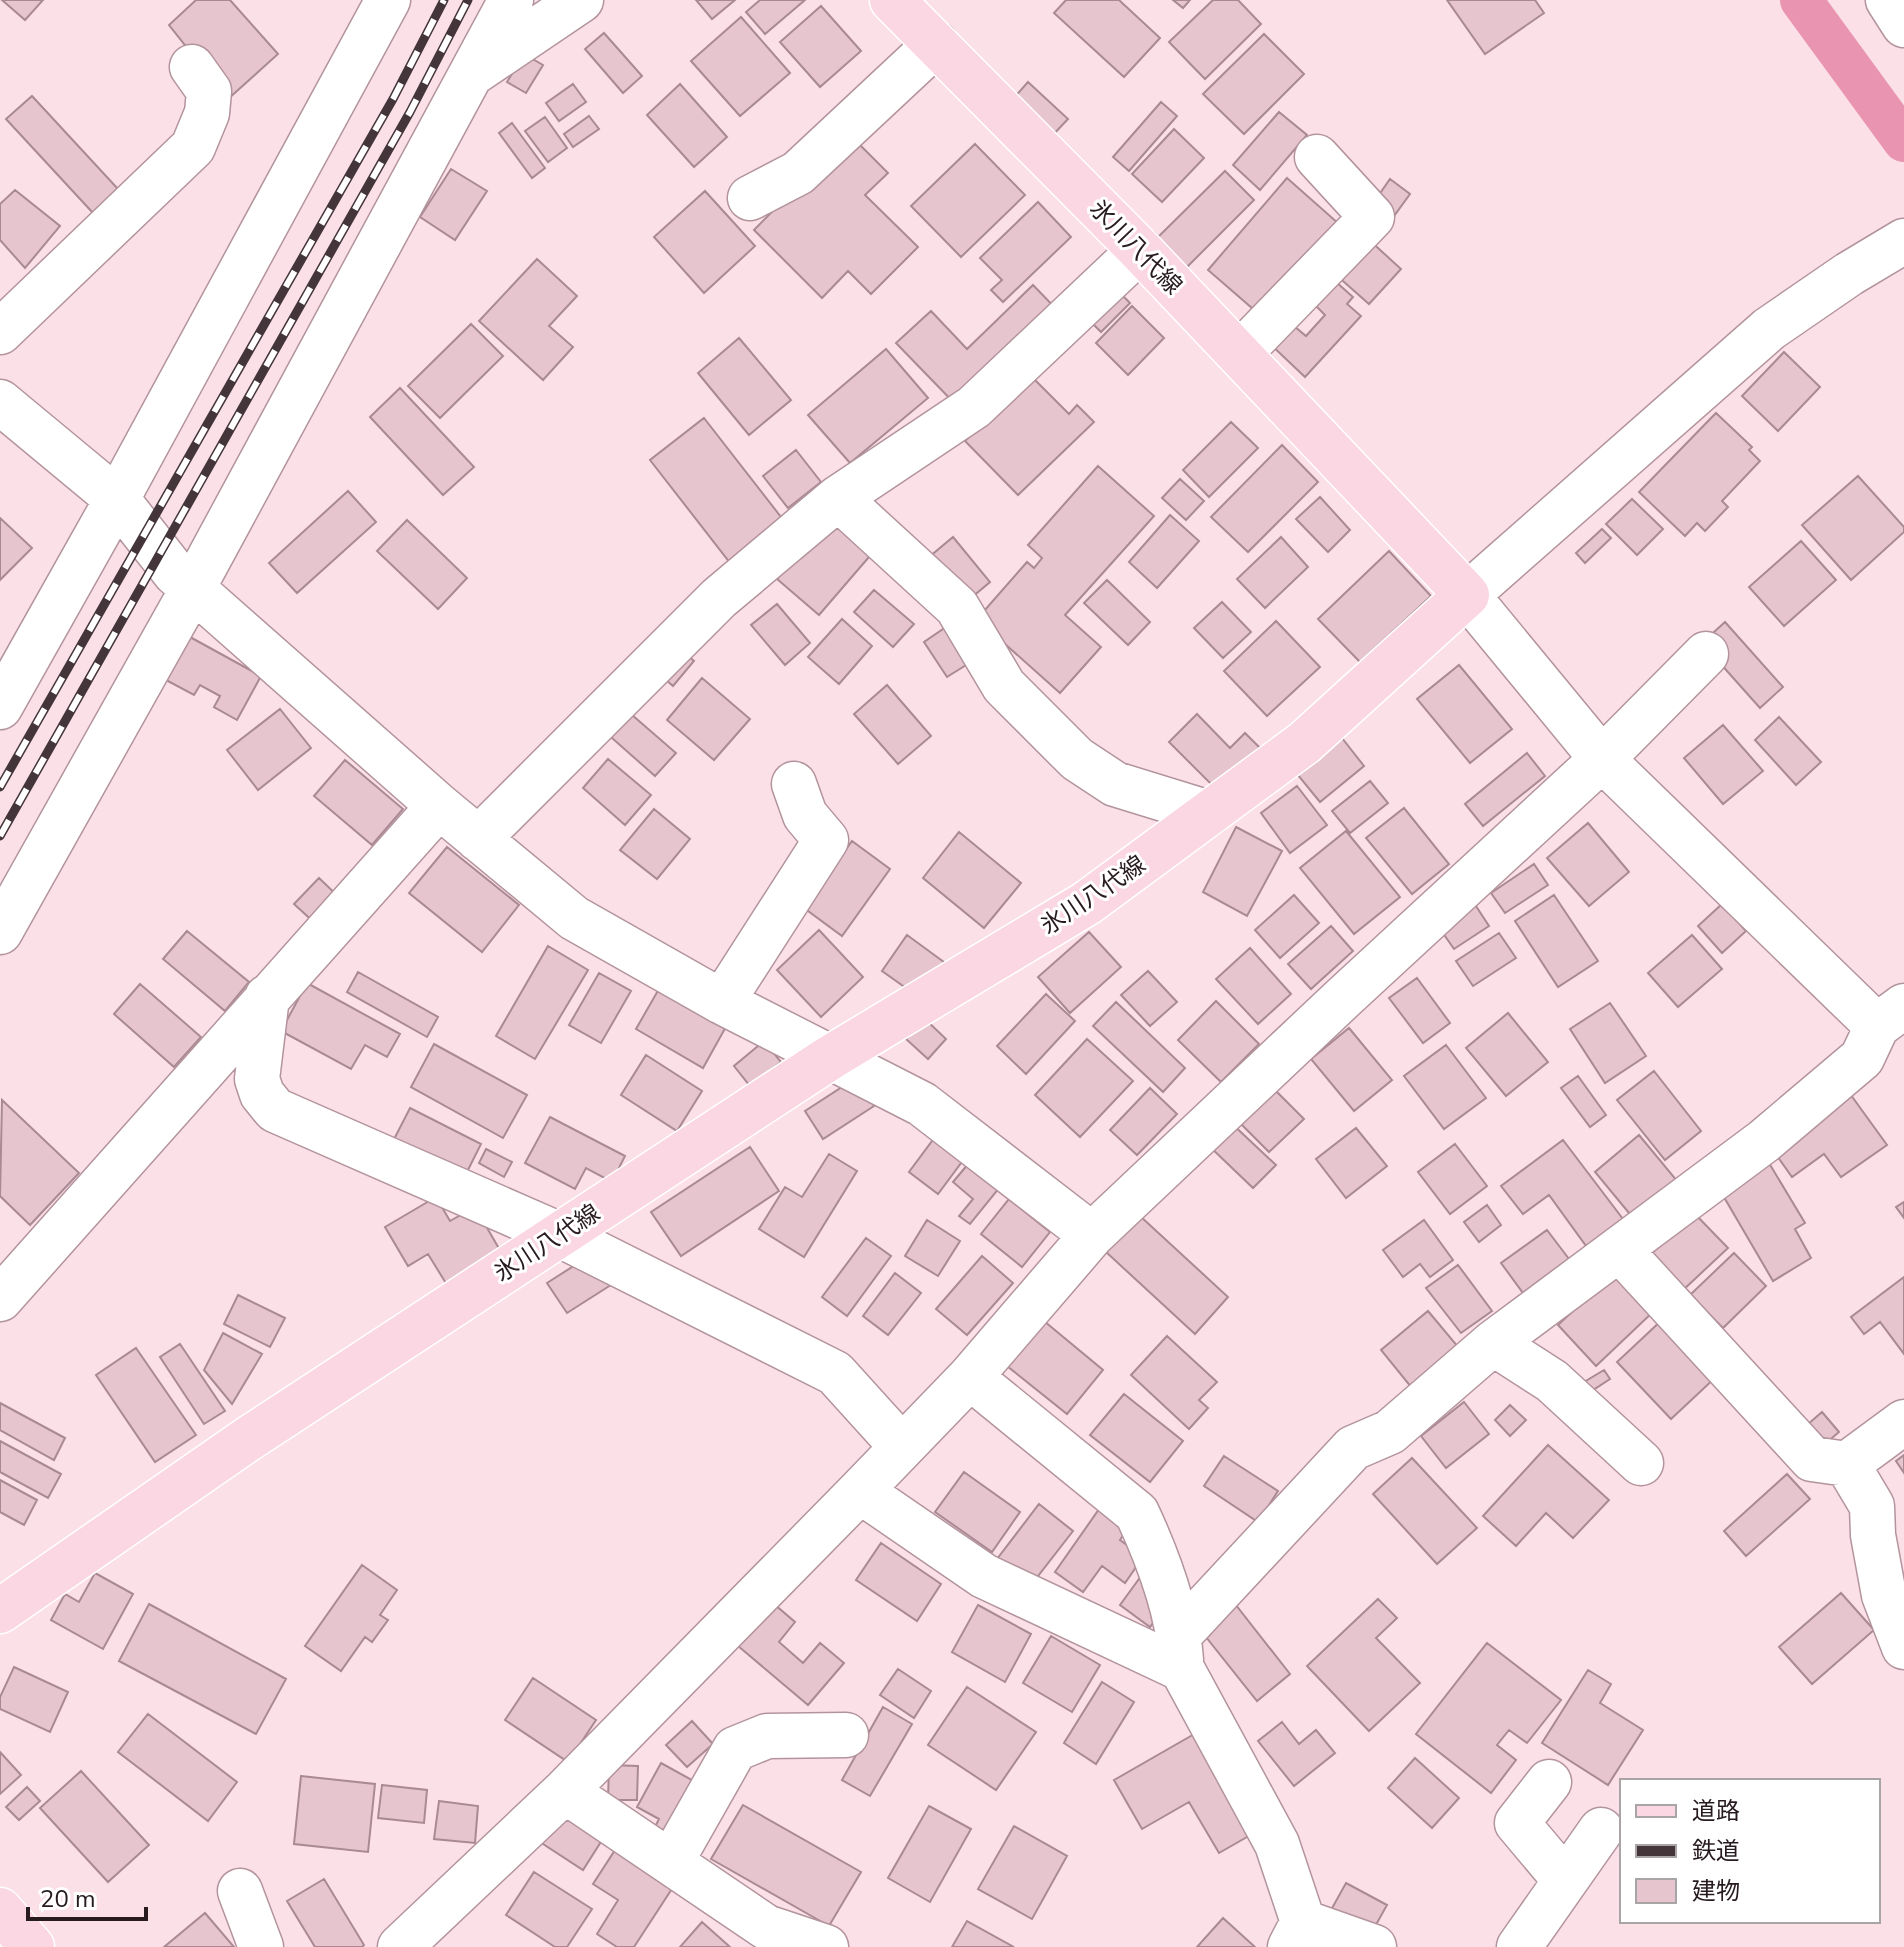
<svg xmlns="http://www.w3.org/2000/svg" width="1904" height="1947" viewBox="0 0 1904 1947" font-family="'Nunito Sans','Noto Sans JP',sans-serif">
<rect width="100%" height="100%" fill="#fce0e8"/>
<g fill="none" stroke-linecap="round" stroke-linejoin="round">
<path stroke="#e995b1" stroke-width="42" d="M1801,0L1904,141"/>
</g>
<path fill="#e7c5cf" stroke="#a98993" stroke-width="2" d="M2,0H43L25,20Z
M196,0H230L278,54L228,99L169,25Z
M696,0H735L712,19Z
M760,0H805L765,34L746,12Z
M1066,0H1119L1160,38L1124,77L1054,13Z
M1173,0H1190L1183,8Z
M1213,0H1238L1261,24L1205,79L1169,42Z
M1447,0H1535L1544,13L1485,54Z
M821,6L861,51L820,87L780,42Z
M741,17L790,73L740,116L691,61Z
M604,33L642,76L623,93L585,49Z
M1264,34L1304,74L1244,134L1203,94Z
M524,54L543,65L526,93L507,82Z
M1028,82L1068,119L1050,138L1011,101Z
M573,84L586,102L559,121L546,103Z
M680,84L727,137L694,167L647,115Z
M32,96L118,189L93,213L6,119Z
M1161,102L1177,116L1129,171L1113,157Z
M1279,112L1307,135L1260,190L1233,165Z
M589,116L599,129L573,147L564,134Z
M545,117L567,148L548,162L525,131Z
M512,123L545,168L532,178L499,133Z
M1174,129L1204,158L1162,202L1132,174Z
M849,134L888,173L865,195L918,247L871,294L848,271L822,298L754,230Z
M975,144L1025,195L961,257L911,206Z
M451,169L487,191L455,240L420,217Z
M1225,171L1254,200L1185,269L1156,239Z
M1287,178L1339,224L1260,315L1208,270Z
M1390,179L1410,194L1394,216L1374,202Z
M15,190L60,226L25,268L0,240V204Z
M705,191L755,246L704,293L654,237Z
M1038,202L1071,237L1003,302L991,290L1002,280L980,258Z
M1367,238L1401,269L1369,304L1335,274Z
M537,259L577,296L549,326L573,347L543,380L479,321Z
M1108,281L1130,303L1101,332L1079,310Z
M1336,282L1353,297L1347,304L1361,316L1305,377L1268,342L1288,321L1306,336L1325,315L1315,305Z
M1033,285L1061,314L961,410L896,343L931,311L967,349Z
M1132,306L1164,338L1128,375L1096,343Z
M471,324L503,356L440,418L408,386Z
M739,338L791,400L749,435L698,373Z
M886,349L928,398L850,463L808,415Z
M1784,352L1820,387L1778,431L1742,396Z
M1031,376L1069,414L1077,405L1094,422L1018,495L965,441Z
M400,388L474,467L443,495L370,417Z
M1716,413L1752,447L1749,450L1760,461L1722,501L1728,507L1705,531L1697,523L1685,536L1639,492Z
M704,418L788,526L734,568L650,460Z
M1231,422L1258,448L1209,497L1183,470Z
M1282,445L1318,482L1248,552L1211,517Z
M796,450L821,482L788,508L763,476Z
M1098,466L1154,516L1065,615L1101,647L1060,693L977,619L1027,562L1034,568L1042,558L1028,545Z
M1858,476L1904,527V532L1851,580L1802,525Z
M1180,479L1204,501L1186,520L1162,498Z
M348,491L376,522L297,593L269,563Z
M1320,497L1350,530L1328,552L1296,519Z
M1632,499L1663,529L1637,555L1606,524Z
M833,514L875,550L819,615L777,579Z
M1170,515L1199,541L1157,588L1129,562Z
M0,518L32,548L0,580Z
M407,520L467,578L438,609L377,551Z
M1602,529L1611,538L1585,563L1576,553Z
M953,537L990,582L965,603L928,558Z
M1281,537L1308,567L1265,608L1237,579Z
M1801,541L1836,580L1784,626L1749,587Z
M1389,551L1431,596L1360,662L1318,619Z
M1107,580L1150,622L1128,645L1084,603Z
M874,590L914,624L893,647L854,612Z
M1222,602L1251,632L1223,658L1194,628Z
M777,604L810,643L785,665L751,625Z
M842,619L872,646L839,684L808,657Z
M1276,621L1320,667L1267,716L1224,671Z
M1725,622L1783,687L1760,708L1702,643Z
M949,625L971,662L947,677L924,642Z
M190,637L261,676L237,720L214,707L220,696L200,685L194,695L166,680Z
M678,648L694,661L673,686L657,672Z
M1459,665L1512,729L1470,763L1417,699Z
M702,678L750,719L714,760L667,720Z
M887,685L931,736L898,764L854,714Z
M624,708L676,753L655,776L604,731Z
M280,709L311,748L258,790L227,750Z
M1197,714L1230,748L1245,733L1261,749L1215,788L1169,742Z
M1779,717L1821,762L1796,785L1755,740Z
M1723,725L1763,771L1723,804L1684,758Z
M1342,738L1364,766L1320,802L1297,774Z
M1527,753L1545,776L1483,826L1465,804Z
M608,759L651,795L625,825L583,788Z
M345,760L403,809L372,845L314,796Z
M1370,781L1388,803L1350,833L1332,811Z
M1297,786L1327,825L1290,853L1261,813Z
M1404,808L1449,864L1412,894L1366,838Z
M654,809L690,839L657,879L620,850Z
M1588,823L1629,872L1589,906L1547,858Z
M1236,827L1282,851L1247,916L1203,892Z
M1346,831L1400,897L1354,934L1300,868Z
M959,832L1021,883L984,928L923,878Z
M852,841L890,869L842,936L804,908Z
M447,847L519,905L482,952L409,893Z
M1534,864L1548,885L1505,913L1491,893Z
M319,878L342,900L318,926L294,904Z
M1294,895L1319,923L1280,958L1255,930Z
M1554,895L1598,961L1558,987L1515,921Z
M1474,903L1489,926L1454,949L1438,926Z
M1722,904L1746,931L1722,953L1698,926Z
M1331,926L1353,951L1311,989L1288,964Z
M819,930L863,977L821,1017L777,970Z
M187,931L249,982L225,1011L163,959Z
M1089,932L1121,967L1070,1013L1038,977Z
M1499,933L1516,958L1473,986L1456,961Z
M907,935L948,965L913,993L882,971Z
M1692,935L1722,969L1678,1007L1648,973Z
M548,946L588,970L535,1059L496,1036Z
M1250,948L1291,994L1258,1024L1216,979Z
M1148,971L1177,1002L1150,1026L1121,995Z
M358,972L438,1017L427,1037L347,992Z
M599,973L631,991L601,1043L569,1025Z
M1417,978L1450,1023L1423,1043L1389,998Z
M307,983L400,1034L387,1057L365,1045L351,1069L281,1031Z
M140,984L201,1037L174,1067L114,1014Z
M660,987L727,1025L703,1068L636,1029Z
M1046,994L1075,1021L1026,1074L997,1046Z
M1216,1001L1259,1044L1221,1082L1178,1040Z
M1116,1002L1185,1068L1163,1092L1093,1026Z
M1610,1003L1646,1056L1605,1083L1570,1029Z
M1508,1013L1548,1062L1506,1096L1466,1048Z
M925,1019L946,1039L928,1059L906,1039Z
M1349,1028L1392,1080L1354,1111L1311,1059Z
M1087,1039L1133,1081L1080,1137L1035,1095Z
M764,1041L781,1062L750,1086L734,1066Z
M434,1044L527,1095L503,1138L411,1087Z
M1446,1045L1486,1098L1444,1129L1404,1076Z
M646,1055L702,1091L677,1131L621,1095Z
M1654,1071L1701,1131L1665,1160L1617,1100Z
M1578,1076L1606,1115L1590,1127L1561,1088Z
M856,1078L874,1106L823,1139L805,1111Z
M1272,1087L1304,1119L1269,1152L1237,1120Z
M1150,1088L1177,1114L1137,1155L1110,1130Z
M1848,1091L1887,1145L1841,1177L1824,1154L1792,1177L1770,1146Z
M2,1100L79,1173L30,1225L0,1196Z
M410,1108L481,1144L461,1184L390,1147Z
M550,1117L625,1156L612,1182L586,1168L575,1189L525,1163Z
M1229,1121L1276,1165L1253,1188L1207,1144Z
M1356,1128L1387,1166L1346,1198L1316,1159Z
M1639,1135L1678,1182L1634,1219L1595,1172Z
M935,1137L964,1159L938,1194L909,1172Z
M1563,1140L1626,1223L1589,1250L1549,1195L1523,1214L1501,1186Z
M1455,1144L1487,1186L1450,1214L1418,1172Z
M750,1147L779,1191L681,1256L651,1212Z
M486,1149L512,1162L504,1177L479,1163Z
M829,1154L857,1171L804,1257L759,1229L785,1187L802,1197Z
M969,1163L1000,1187L970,1224L959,1216L973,1199L953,1182Z
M1769,1163L1805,1223L1795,1229L1811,1258L1773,1281L1721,1192Z
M436,1197L450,1221L475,1207L501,1252L447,1285L428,1254L408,1266L385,1227Z
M1009,1199L1050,1232L1022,1267L981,1234Z
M1904,1202V1218L1896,1207Z
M1487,1205L1501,1225L1479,1242L1464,1222Z
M1694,1213L1728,1248L1682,1291L1648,1257Z
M1140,1216L1228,1297L1195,1334L1106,1252Z
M927,1220L960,1241L938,1276L905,1256Z
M1424,1220L1453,1260L1430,1277L1420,1264L1403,1277L1383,1250Z
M1547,1230L1569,1259L1523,1293L1501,1263Z
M866,1238L891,1256L847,1316L822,1297Z
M594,1253L614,1283L567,1313L547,1283Z
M1734,1253L1766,1286L1723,1328L1690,1295Z
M982,1256L1013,1283L967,1335L936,1309Z
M1458,1265L1492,1311L1461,1333L1426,1288Z
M1616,1270L1654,1311L1596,1366L1558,1325Z
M895,1273L921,1293L888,1335L863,1316Z
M1904,1277V1354L1880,1322L1864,1334L1851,1317Z
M238,1295L285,1318L270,1347L224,1324Z
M1428,1311L1464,1354L1416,1393L1381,1350Z
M1663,1319L1717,1376L1671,1419L1617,1362Z
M1044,1321L1103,1370L1067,1414L1007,1366Z
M223,1333L262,1354L232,1404L204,1370Z
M1167,1336L1217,1382L1199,1400L1208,1408L1189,1429L1131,1375Z
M180,1344L225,1411L204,1424L160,1357Z
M136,1348L196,1435L155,1462L96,1375Z
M1604,1370L1610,1379L1590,1392L1584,1382Z
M1124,1394L1183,1441L1150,1482L1090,1435Z
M1464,1402L1489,1434L1446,1468L1421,1436Z
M0,1403L65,1438L54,1460L0,1430Z
M1510,1405L1526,1420L1510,1436L1495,1420Z
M1822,1412L1839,1432L1825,1444L1807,1425Z
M0,1441L61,1474L48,1498L0,1472Z
M1548,1445L1609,1500L1573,1538L1546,1513L1516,1546L1483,1516Z
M1904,1455V1473L1896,1461Z
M1224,1456L1278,1491L1258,1522L1204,1486Z
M1412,1458L1477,1528L1437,1564L1373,1494Z
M964,1472L1020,1512L992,1552L935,1512Z
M1787,1474L1810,1499L1746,1556L1724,1531Z
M0,1480L37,1500L24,1525L0,1512Z
M1104,1502L1132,1522L1120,1540L1143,1557L1125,1583L1102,1566L1083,1592L1055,1572Z
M1039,1504L1073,1531L1031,1585L997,1559Z
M881,1543L941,1584L917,1621L856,1580Z
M362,1565L397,1590L380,1615L388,1620L372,1642L365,1637L341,1671L305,1646Z
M1144,1572L1165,1607L1150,1627L1120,1605Z
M95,1573L133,1594L103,1649L51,1620L65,1594L79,1602Z
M1841,1593L1874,1630L1812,1684L1779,1647Z
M1378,1599L1397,1618L1376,1638L1420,1683L1369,1731L1307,1666Z
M1232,1600L1290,1674L1257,1701L1198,1627Z
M149,1604L286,1679L256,1734L119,1661Z
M774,1604L795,1622L779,1642L803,1663L820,1643L844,1663L808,1705L738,1646Z
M978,1605L1031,1634L1005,1682L952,1652Z
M1051,1636L1100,1665L1072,1712L1023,1683Z
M1487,1643L1561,1700L1527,1743L1509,1730L1497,1745L1516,1760L1491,1793L1416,1734Z
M14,1667L68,1692L50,1732L0,1709V1697Z
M898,1669L931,1691L914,1718L880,1695Z
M1588,1670L1611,1684L1600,1703L1643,1730L1608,1785L1542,1743Z
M533,1678L596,1720L568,1762L505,1720Z
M1102,1682L1134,1702L1096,1764L1064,1743Z
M967,1687L1036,1732L996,1790L928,1745Z
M883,1707L912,1724L870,1796L842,1780Z
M148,1714L237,1782L208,1821L118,1752Z
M692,1721L713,1744L687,1767L666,1745Z
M1282,1722L1299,1744L1316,1730L1335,1753L1294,1786L1258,1741Z
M1196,1733L1254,1833L1219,1853L1189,1802L1142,1829L1114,1780Z
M0,1752L21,1775L0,1794Z
M1415,1758L1459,1798L1432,1828L1388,1788Z
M661,1763L699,1784L669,1839L653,1831L659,1819L637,1807Z
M609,1765L638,1766L637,1800H608Z
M81,1771L149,1845L108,1882L40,1808Z
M301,1776L375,1784L368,1852L294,1844Z
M382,1785L427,1790L424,1823L378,1818Z
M27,1787L40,1801L19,1820L6,1807Z
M439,1801L478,1806L475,1843L434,1839Z
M743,1805L861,1872L829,1926L711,1859Z
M929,1806L971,1829L930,1902L888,1878Z
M561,1809L604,1837L583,1870L540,1842Z
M1014,1826L1067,1856L1032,1919L978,1889Z
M619,1844L677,1881L634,1947H617L597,1934L618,1900L593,1884Z
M534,1872L592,1909L567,1947H555L506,1915Z
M324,1879L364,1945L362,1947H315L287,1901Z
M1346,1883L1387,1905L1372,1932L1331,1910Z
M205,1913L234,1947H164Z
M1223,1918L1255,1947H1197Z
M967,1921L1014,1947H952Z
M702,1922L730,1947H680Z"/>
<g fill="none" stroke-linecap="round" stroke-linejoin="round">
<defs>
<path id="minor" d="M1888,0L1904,25
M476,71L581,0
M750,198L798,173L936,44
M0,332L193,147L207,113L209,91L192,67
M1239,354L1372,217L1317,157
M0,402L117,499L175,573L439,806L574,918L722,1002L922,1104L1092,1235
M838,498L957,607L1004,686L1077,759L1115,784L1209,813
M0,707L117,499L388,0
M478,839L719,598L838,498L974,407L1140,250
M0,932L193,588L511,0
M267,997L257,1079L262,1094L275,1110L560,1235L835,1373L902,1447
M722,1002L826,840L805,815L794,784
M1877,1026L1602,759L1467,595L1769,329L1849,274L1904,241
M1619,1249L1812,1459L1847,1464
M0,1299L439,806
M1493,1343L1552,1381L1641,1463
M970,1377L1137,1513C1158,1558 1178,1611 1181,1660
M1904,1422L1847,1464L1872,1506L1873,1535L1884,1595L1904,1647
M860,1491L984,1576L1182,1669L1277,1844L1303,1922L1290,1947
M1179,1635L1353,1448L1390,1432L1493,1343L1764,1141L1862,1058L1877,1026L1904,1006
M1549,1782L1517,1823L1564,1879
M565,1791L766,1927L826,1947
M671,1862L735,1749L767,1736L846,1735
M240,1891L261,1947
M1303,1922L1374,1947
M400,1947L565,1791L860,1491L970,1377L1092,1235L1343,998L1602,759L1706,654
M1519,1947L1601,1830"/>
<path id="major" d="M0,1611L248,1439L831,1057L1087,903L1304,743L1467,595L1140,250L892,0
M0,1910L32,1947"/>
</defs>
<use href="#minor" stroke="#b3949d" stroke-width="47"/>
<use href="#major" stroke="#fff" stroke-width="47"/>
<use href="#minor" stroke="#fff" stroke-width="44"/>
<use href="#major" stroke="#fad7e2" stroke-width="44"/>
<defs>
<path id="rail" d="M0,787L393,99L444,0
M0,836L410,112L468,0"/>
</defs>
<use href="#rail" stroke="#43353a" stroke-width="9"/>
<use href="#rail" stroke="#fff" stroke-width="6" stroke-dasharray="18" stroke-linecap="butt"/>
</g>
<g text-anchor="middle" stroke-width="6" stroke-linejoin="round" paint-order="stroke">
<g font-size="24" fill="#271b1f" stroke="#fff">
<text transform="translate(1136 247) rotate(46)" y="8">氷川八代線</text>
<text transform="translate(1093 895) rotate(-34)" y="8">氷川八代線</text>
<text transform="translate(547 1243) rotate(-33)" y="8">氷川八代線</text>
</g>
</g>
<rect x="1620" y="1779" width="260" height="144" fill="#ffffff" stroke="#a9a4a5" stroke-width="2"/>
<rect x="1636" y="1805" width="40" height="12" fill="#fad7e2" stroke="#a9a4a5" stroke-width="2"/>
<text x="1692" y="1819" font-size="24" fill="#271b1f">道路</text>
<rect x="1636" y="1845" width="40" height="12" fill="#43353a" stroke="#a9a4a5" stroke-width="2"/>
<text x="1692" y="1859" font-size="24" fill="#271b1f">鉄道</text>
<rect x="1636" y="1879" width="40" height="24" fill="#e7c5cf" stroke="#a9a4a5" stroke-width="2"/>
<text x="1692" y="1899" font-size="24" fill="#271b1f">建物</text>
<path d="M28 1907v12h118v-12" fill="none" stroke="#271b1f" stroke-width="4"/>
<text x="40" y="1907" font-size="24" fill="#271b1f" stroke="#ffffff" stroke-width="6" paint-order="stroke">20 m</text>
</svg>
